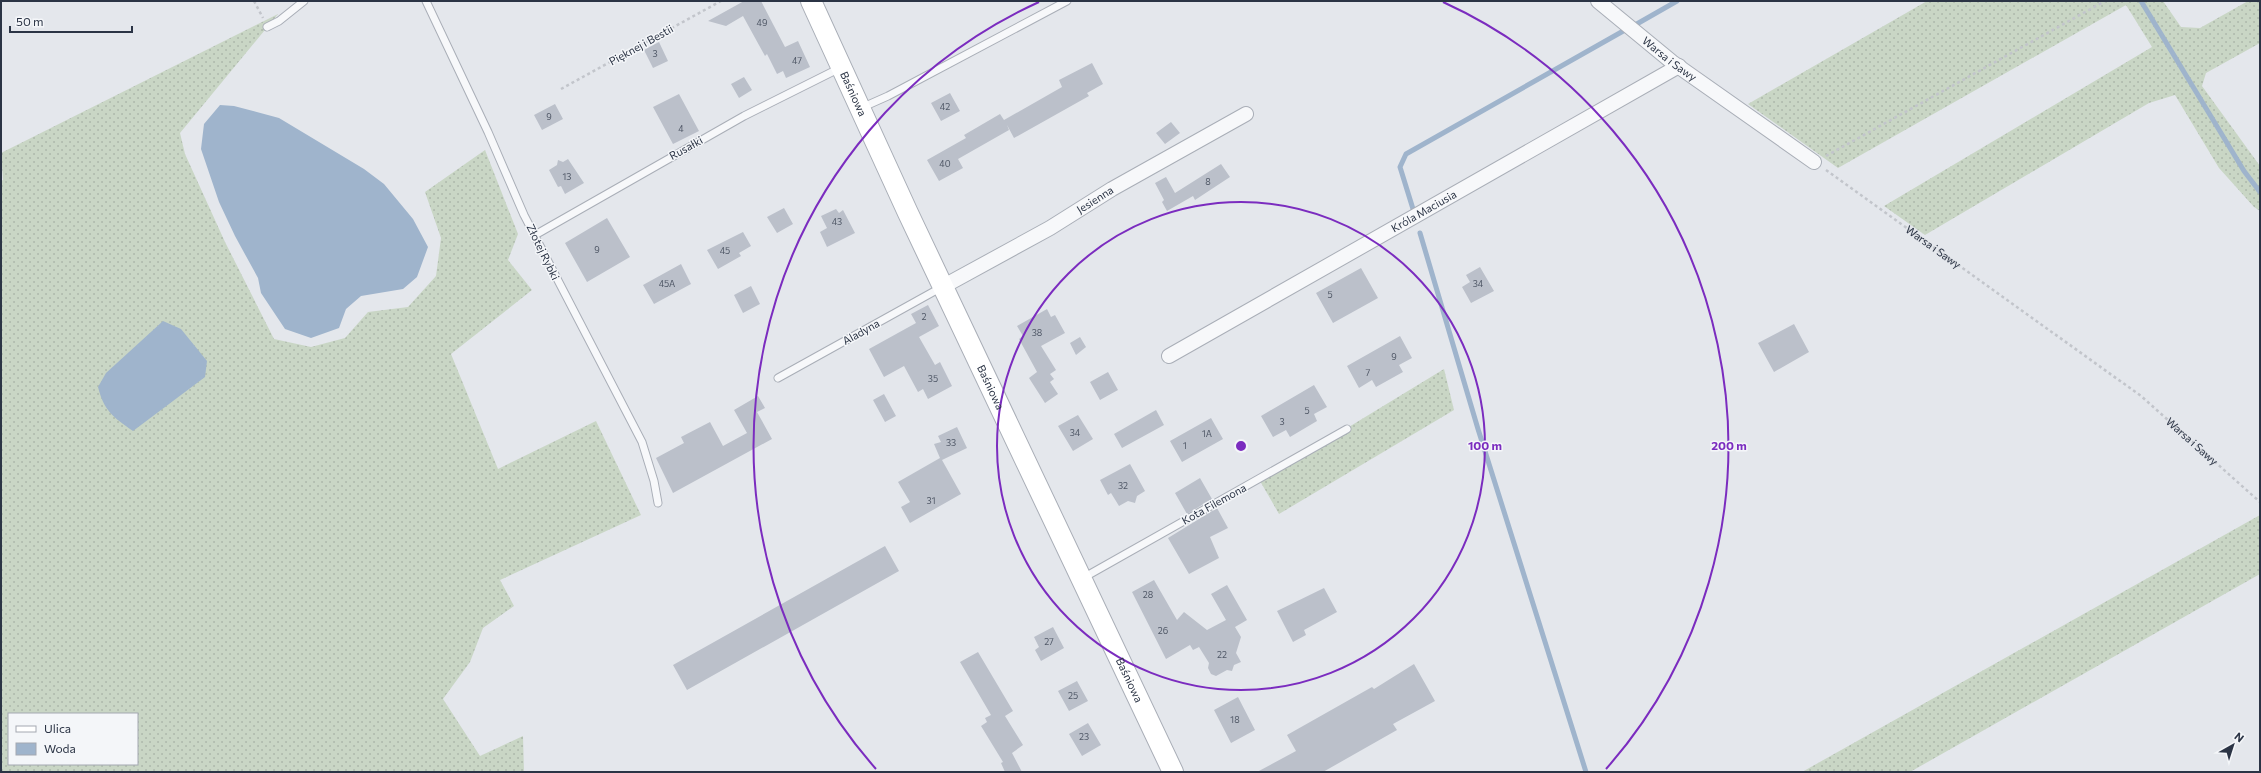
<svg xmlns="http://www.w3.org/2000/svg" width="2261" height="773" viewBox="0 0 2261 773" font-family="Commissioner,sans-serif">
<defs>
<pattern id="grass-dots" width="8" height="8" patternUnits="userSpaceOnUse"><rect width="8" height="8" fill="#c9d6c5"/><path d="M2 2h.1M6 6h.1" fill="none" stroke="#adb8ab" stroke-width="1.8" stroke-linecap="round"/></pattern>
</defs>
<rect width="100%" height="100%" fill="#e4e7ec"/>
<path fill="url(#grass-dots)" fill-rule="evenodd" d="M1927,1H2163L2181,27L2200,28L2248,1H2260V43L2206,73L2202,86L2260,166V211L2254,207L2219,168L2175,95L2149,103L1925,235L1884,206L2152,47L2126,5L1838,168L1748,104Z
M278,14L180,133L185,154L225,242L274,339L311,347L345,338L368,312L408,307L436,276L441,238L425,192L485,150L518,234L508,260L532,290L451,354L498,469L596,421L641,515L500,580L514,606L483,628L470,662L443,699L480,756L523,736L524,772H1V181L3,180L1,153ZM9,714H137V764H9Z
M1444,369L1454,410L1279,514L1260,481Z
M2260,515V574L1910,772H1802Z"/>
<path fill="#9fb4cc" d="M220,105L234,106L279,118L364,169L384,184L413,219L428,247L417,277L403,289L361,296L346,309L339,328L311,338L285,329L261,293L258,278L235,236L219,202L201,149L204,124Z
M163,321L181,329L207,361L205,377L133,431C113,417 104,411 98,387L106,373Z"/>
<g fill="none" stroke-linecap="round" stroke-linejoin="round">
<path stroke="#9fb4cc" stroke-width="5" d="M2141,1L2244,171L2260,192
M1635,25L1677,1
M1413,209L1400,167L1406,154L1625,30
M1420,233L1478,429L1586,772"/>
</g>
<path fill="#bbc0ca" d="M744,1H761L785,47L798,41L810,67L786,78L783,71L777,74L767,54L765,56L743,16L726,26L708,21Z
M659,42L668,61L653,68L644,50Z
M1092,63L1103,84L1087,93L1089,96L1014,138L1007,125L1009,130L958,159L963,168L939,181L927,160L966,138L964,135L1000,114L1004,120L1062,87L1059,80Z
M744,77L752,90L739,98L731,84Z
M950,93L960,111L941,121L931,103Z
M679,94L699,131L673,144L653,107Z
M555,104L563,119L542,130L534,115Z
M1171,122L1180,133L1165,144L1156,133Z
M568,159L584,183L565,194L561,186L558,187L549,170L557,165L558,160L563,162Z
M1221,164L1230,177L1195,200L1193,196L1167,211L1162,202L1164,200L1155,183L1166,177L1175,193Z
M784,208L793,224L777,233L767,217Z
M836,209L839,213L843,210L855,233L827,247L820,232L827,228L821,216Z
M607,218L630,257L587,282L565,243Z
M743,232L751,246L739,253L741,256L718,269L707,250Z
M681,264L691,284L654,304L643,285Z
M1480,267L1494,291L1471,303L1462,287L1470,282L1466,275Z
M1361,268L1378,298L1333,323L1316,293Z
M751,286L760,304L743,313L734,295Z
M928,305L939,326L919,337L935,365L940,362L952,386L928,399L923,389L918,392L904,366L884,377L869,349L916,323L911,314Z
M1047,309L1051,317L1055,315L1065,333L1041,346L1056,370L1050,374L1054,379L1050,382L1058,394L1045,403L1029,378L1037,372L1019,339L1023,336L1017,326Z
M1794,324L1809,352L1774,372L1758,343Z
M1400,336L1412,358L1399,365L1403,372L1376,387L1372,380L1359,388L1347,366Z
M1080,337L1086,347L1076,355L1070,343Z
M1108,372L1118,390L1100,400L1090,382Z
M1314,385L1327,407L1314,414L1317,421L1290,437L1286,430L1273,437L1261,416Z
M884,394L896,416L885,422L873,400Z
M758,396L765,408L757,412L772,439L673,493L656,458L684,443L681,437L710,422L723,446L747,433L734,410Z
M1156,410L1164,425L1122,448L1114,434Z
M1078,415L1093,439L1073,451L1058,426Z
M1211,418L1223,439L1182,462L1170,441Z
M957,427L967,448L942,460L961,494L910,523L901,507L910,502L898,482L940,458L934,444L941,442L938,436Z
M1130,464L1145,491L1137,496L1135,503L1128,501L1119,506L1111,493L1108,495L1100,480Z
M1200,478L1212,499L1187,514L1175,493Z
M1217,508L1228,528L1210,537L1219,558L1189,574L1168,538Z
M885,546L899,571L687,690L673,665Z
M1154,580L1177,620L1184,612L1207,630L1226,620L1211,594L1227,585L1247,620L1235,627L1241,637L1236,653L1241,662L1234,665L1232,671L1227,670L1216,676L1211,674L1208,668L1209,663L1199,647L1193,650L1190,645L1166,659L1132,592Z
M1324,588L1337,612L1304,630L1306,635L1293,642L1277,611Z
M1053,627L1064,648L1041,661L1035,650L1039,647L1034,637Z
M978,652L1013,711L1005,716L1023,745L1012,753L1022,772H1005L1001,763L1003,762L981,726L987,722L985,718L991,715L960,662Z
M1414,664L1435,701L1393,724L1397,730L1323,772H1257L1296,751L1287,735L1372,687L1374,689Z
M1077,681L1088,701L1069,711L1058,691Z
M1238,697L1255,730L1231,743L1214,710Z
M1088,723L1101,745L1082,756L1069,734Z"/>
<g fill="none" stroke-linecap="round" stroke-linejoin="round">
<defs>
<path id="service" d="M426,1L488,132L524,215L642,442L654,481L658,503
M267,27L279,21L304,1
M861,108L888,96L1067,1
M535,235L744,116L840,68
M778,378L942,287
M1083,578L1347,429"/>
<g id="minor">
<path id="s2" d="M1598,1L1672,62L1814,162"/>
<path id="s3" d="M944,286L1050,228L1112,189L1246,114"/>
<path id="s4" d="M1169,356L1679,66"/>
</g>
<g id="secondary">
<path id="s5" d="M811,1L908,213L1173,772"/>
</g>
</defs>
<use href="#service" stroke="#a9aeb7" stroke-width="9"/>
<use href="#minor" stroke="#a9aeb7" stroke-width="16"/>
<use href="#secondary" stroke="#a9aeb7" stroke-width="22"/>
<g stroke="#c2c5cb" stroke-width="2.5" stroke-dasharray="3 3" stroke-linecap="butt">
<path d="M254,1L263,18"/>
<path d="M561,89L721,1"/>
<path d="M1826,156L2105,1"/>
<path id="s1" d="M1826,170L2141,396L2260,502"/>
</g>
<use href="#service" stroke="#f7f8fa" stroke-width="7"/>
<use href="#minor" stroke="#f7f8fa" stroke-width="14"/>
<use href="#secondary" stroke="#fff" stroke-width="20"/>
</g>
<g fill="none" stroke="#7b2cbf" stroke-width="2">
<circle cx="1241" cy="446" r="244"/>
<path d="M876 769A488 488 0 0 1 1039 2M1443 2A488 488 0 0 1 1606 769"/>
</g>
<g text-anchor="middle" stroke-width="3" stroke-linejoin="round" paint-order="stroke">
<g font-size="9" fill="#4f5766">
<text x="762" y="26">49</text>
<text x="655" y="57">3</text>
<text x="797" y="64">47</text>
<text x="945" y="110">42</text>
<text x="549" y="120">9</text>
<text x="681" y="132">4</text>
<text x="945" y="167">40</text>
<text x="567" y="180">13</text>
<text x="1208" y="185">8</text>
<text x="837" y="225">43</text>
<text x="597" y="253">9</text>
<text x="725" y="254">45</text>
<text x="667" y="287">45A</text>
<text x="1478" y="287">34</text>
<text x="1330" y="298">5</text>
<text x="924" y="320">2</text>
<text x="1037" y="336">38</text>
<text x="1394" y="360">9</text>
<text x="1368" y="376">7</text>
<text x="933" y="382">35</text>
<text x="1307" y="414">5</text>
<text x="1282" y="425">3</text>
<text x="1075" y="436">34</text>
<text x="1207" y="437">1A</text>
<text x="951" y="446">33</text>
<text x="1185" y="449">1</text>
<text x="1123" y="489">32</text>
<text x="931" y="504">31</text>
<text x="1148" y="598">28</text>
<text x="1163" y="634">26</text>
<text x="1049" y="645">27</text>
<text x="1222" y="658">22</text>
<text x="1073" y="699">25</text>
<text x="1235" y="723">18</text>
<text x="1084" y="740">23</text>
</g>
<g font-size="11" fill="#2b3445" stroke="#f4f6f9">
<text transform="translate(641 45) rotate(-29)" y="4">Pięknej i Bestii</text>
<text dy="4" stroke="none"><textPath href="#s2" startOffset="92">Warsa i Sawy</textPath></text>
<text dy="4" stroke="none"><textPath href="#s5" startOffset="102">Baśniowa</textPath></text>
<text transform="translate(686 148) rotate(-29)" y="4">Rusałki</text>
<text dy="4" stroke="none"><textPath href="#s3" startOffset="174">Jesienna</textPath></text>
<text dy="4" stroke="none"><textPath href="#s4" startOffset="293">Króla Maciusia</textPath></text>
<text dy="4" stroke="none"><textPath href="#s1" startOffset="132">Warsa i Sawy</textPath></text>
<text transform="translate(543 252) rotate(64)" y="4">Złotej Rybki</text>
<text transform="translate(861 332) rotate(-29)" y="4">Aladyna</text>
<text dy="4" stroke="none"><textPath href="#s5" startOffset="426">Baśniowa</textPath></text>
<text dy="4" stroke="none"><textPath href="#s1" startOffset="456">Warsa i Sawy</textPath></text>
<text transform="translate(1214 504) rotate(-29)" y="4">Kota Filemona</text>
<text dy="4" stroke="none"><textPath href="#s5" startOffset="750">Baśniowa</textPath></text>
</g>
</g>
<circle cx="1241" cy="446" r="6" fill="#7b2cbf" stroke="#f4f6f9" stroke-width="2"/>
<g font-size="12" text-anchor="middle" font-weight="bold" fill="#7b2cbf" stroke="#f4f6f9" stroke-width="3" stroke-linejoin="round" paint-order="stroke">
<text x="1485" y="450">100 m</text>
<text x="1729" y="450">200 m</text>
</g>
<rect width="2261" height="773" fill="none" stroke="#2b3445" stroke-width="4"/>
<rect x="8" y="713" width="130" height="52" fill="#f4f6f9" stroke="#a4a8b1"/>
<rect x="16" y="726" width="20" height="6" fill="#ffffff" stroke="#a4a8b1"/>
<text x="44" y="733" font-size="12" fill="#2b3445">Ulica</text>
<rect x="16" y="743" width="20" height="12" fill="#9fb4cc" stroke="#a4a8b1"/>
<text x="44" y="753" font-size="12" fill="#2b3445">Woda</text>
<g transform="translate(2233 745) rotate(39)" stroke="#f4f6f9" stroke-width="3" paint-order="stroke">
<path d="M0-3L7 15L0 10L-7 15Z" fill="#2b3445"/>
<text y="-6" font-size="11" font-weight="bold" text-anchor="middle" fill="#2b3445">N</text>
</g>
<path d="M10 26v6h122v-6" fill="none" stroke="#2b3445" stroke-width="2"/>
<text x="16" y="26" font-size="12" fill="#2b3445" stroke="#f4f6f9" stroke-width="3" paint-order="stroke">50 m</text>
</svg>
